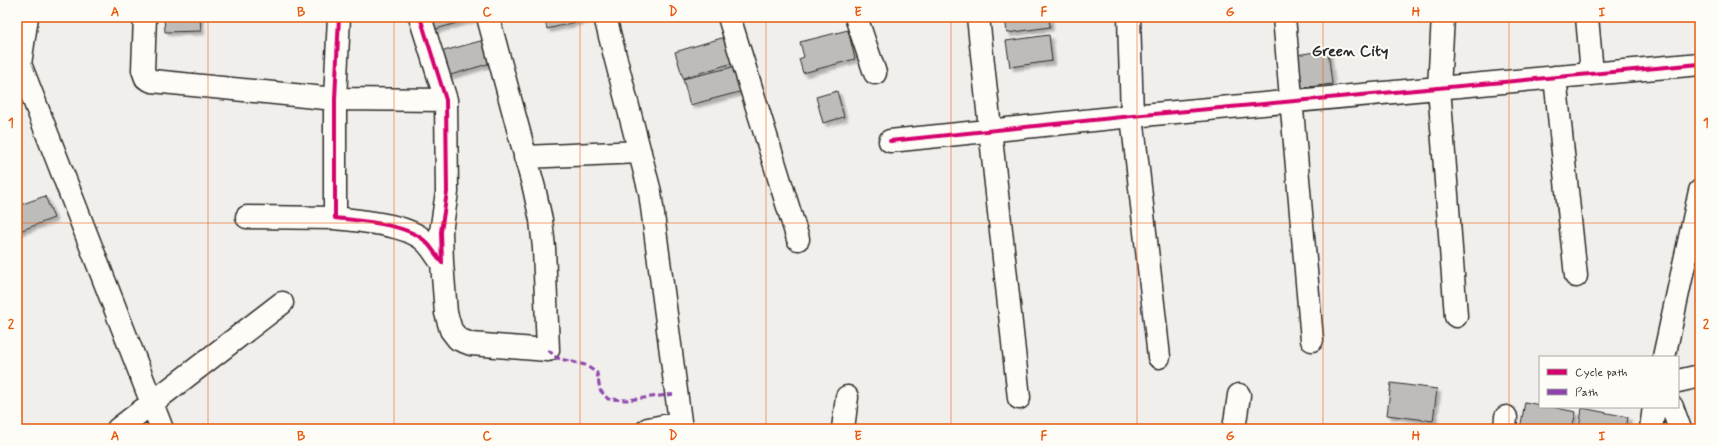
<svg xmlns="http://www.w3.org/2000/svg" width="1717" height="446" viewBox="0 0 1717 446" font-family="Mynerve,sans-serif">
<defs>
<filter id="shadow"><feDropShadow dx="3.5" dy="3.5" stdDeviation="1" flood-color="#0004"/></filter>
</defs>
<rect width="100%" height="100%" fill="#f0efeb"/>
<filter id="ink" filterUnits="userSpaceOnUse"><feTurbulence type="fractalNoise" baseFrequency=".025" numOctaves="2"/><feDisplacementMap in="SourceGraphic" scale="8" xChannelSelector="R" yChannelSelector="G"/><feConvolveMatrix kernelMatrix="1 2 1 2 8 2 1 2 1" color-interpolation-filters="sRGB"/></filter>
<g filter="url(#ink)">
<path fill="#bdbcb8" stroke="#2b2b2b" filter="url(#shadow)" d="M164,17H200L201,31L165,32Z
M425,17H473L474,18L429,31Z
M544,17H592V18L547,29Z
M1005,17H1049L1050,27L1007,33Z
M848,30L855,59L803,73L799,59L804,57L800,42Z
M1049,35L1052,61L1010,67L1006,41Z
M725,37L733,63L683,78L675,52Z
M484,40L491,63L447,76L440,52Z
M1328,50L1332,84L1301,88L1296,55Z
M737,66L743,91L690,105L683,79Z
M837,91L844,117L823,123L816,97Z
M45,196L54,218L17,232V206Z
M1391,383L1437,389L1433,421L1387,415Z
M1525,402L1540,405V407H1552L1576,412L1572,429H1520Z
M1582,408L1628,417L1626,429H1579Z
M1385,424L1425,429H1385Z"/>
<g fill="none" stroke-linecap="round" stroke-linejoin="round">
<defs>
<path id="minor" d="M27,17L20,64L162,429
M145,17L143,70L146,78L152,81L335,99L446,100
M339,17L335,99V218C360,221 410,224 427,243C433,249 437,257 442,263L441,232L447,192L446,100L420,17
M605,17L650,192L681,429
M729,17L798,239
M856,17L875,73
M978,17L1019,398
M1129,17L1132,116L1159,357
M1284,17L1312,340
M1443,17L1439,87L1456,316
M1587,17L1592,73
M1555,77L1576,276
M890,141L1132,116L1700,64
M525,157L640,152
M247,217L335,218
M442,263L446,313L451,330L458,339L471,344L548,350L544,248L541,220L534,188L488,17
M1664,357L1700,191
M1678,381L1700,376
M1672,407L1680,429
M118,429L282,303
M648,429L680,423
M843,429L847,397
M1234,429L1239,395
M1505,429L1506,417
M1651,429L1654,407"/>
</defs>
<use href="#minor" stroke="#2b2b2b" stroke-width="25"/>
<use href="#minor" stroke="#fdfcf7" stroke-width="22"/>
<path stroke="#8e44ad" stroke-width="3" stroke-dasharray="6 3" stroke-linecap="butt" d="M548,350L557,358L585,365L597,373L600,390L608,399L627,400L676,394"/>
<defs>
<path id="cycleway" d="M339,17L335,99V218C360,221 410,224 427,243C433,249 437,257 442,263L441,232L447,192L446,100L420,17
M890,141L1132,116L1700,64"/>
</defs>
<use href="#cycleway" stroke="#fdfcf7" stroke-width="6"/>
<use href="#cycleway" stroke="#d6006c" stroke-width="4"/>
</g>
</g>
<path fill="none" stroke="#e8590c" stroke-width="1" stroke-opacity="0.55" d="M208,17V429M394,17V429M580,17V429M766,17V429M951,17V429M1137,17V429M1323,17V429M1509,17V429M17,223H1700"/>
<g text-anchor="middle" stroke-width="4" stroke-linejoin="round" paint-order="stroke">
<g font-size="16" font-weight="bold" fill="#2b2b2b" stroke="#fdfcf7">
<text x="1350" y="56">Green City</text>
</g>
</g>
<rect width="1717" height="446" fill="none" stroke="#fdfcf7" stroke-width="44"/>
<rect x="1539" y="356" width="140" height="52" fill="#fdfcf7" stroke="#a9a8a5"/>
<rect x="1547" y="369" width="20" height="6" fill="#d6006c" stroke="#a9a8a5"/>
<text x="1575" y="376" font-size="12" fill="#2b2b2b">Cycle path</text>
<rect x="1547" y="389" width="20" height="6" fill="#8e44ad" stroke="#a9a8a5"/>
<text x="1575" y="396" font-size="12" fill="#2b2b2b">Path</text>
<rect x="22" y="22" width="1673" height="402" fill="none" stroke="#e8590c" stroke-width="1.5"/>
<g font-size="13" text-anchor="middle" font-weight="bold" fill="#e8590c">
<text x="115" y="16">A</text>
<text x="301" y="16">B</text>
<text x="487" y="16">C</text>
<text x="673" y="16">D</text>
<text x="858" y="16">E</text>
<text x="1044" y="16">F</text>
<text x="1230" y="16">G</text>
<text x="1416" y="16">H</text>
<text x="1602" y="16">I</text>
<text x="11" y="127">1</text>
<text x="1706" y="127">1</text>
<text x="11" y="328">2</text>
<text x="1706" y="328">2</text>
<text x="115" y="440">A</text>
<text x="301" y="440">B</text>
<text x="487" y="440">C</text>
<text x="673" y="440">D</text>
<text x="858" y="440">E</text>
<text x="1044" y="440">F</text>
<text x="1230" y="440">G</text>
<text x="1416" y="440">H</text>
<text x="1602" y="440">I</text>
</g>
</svg>
